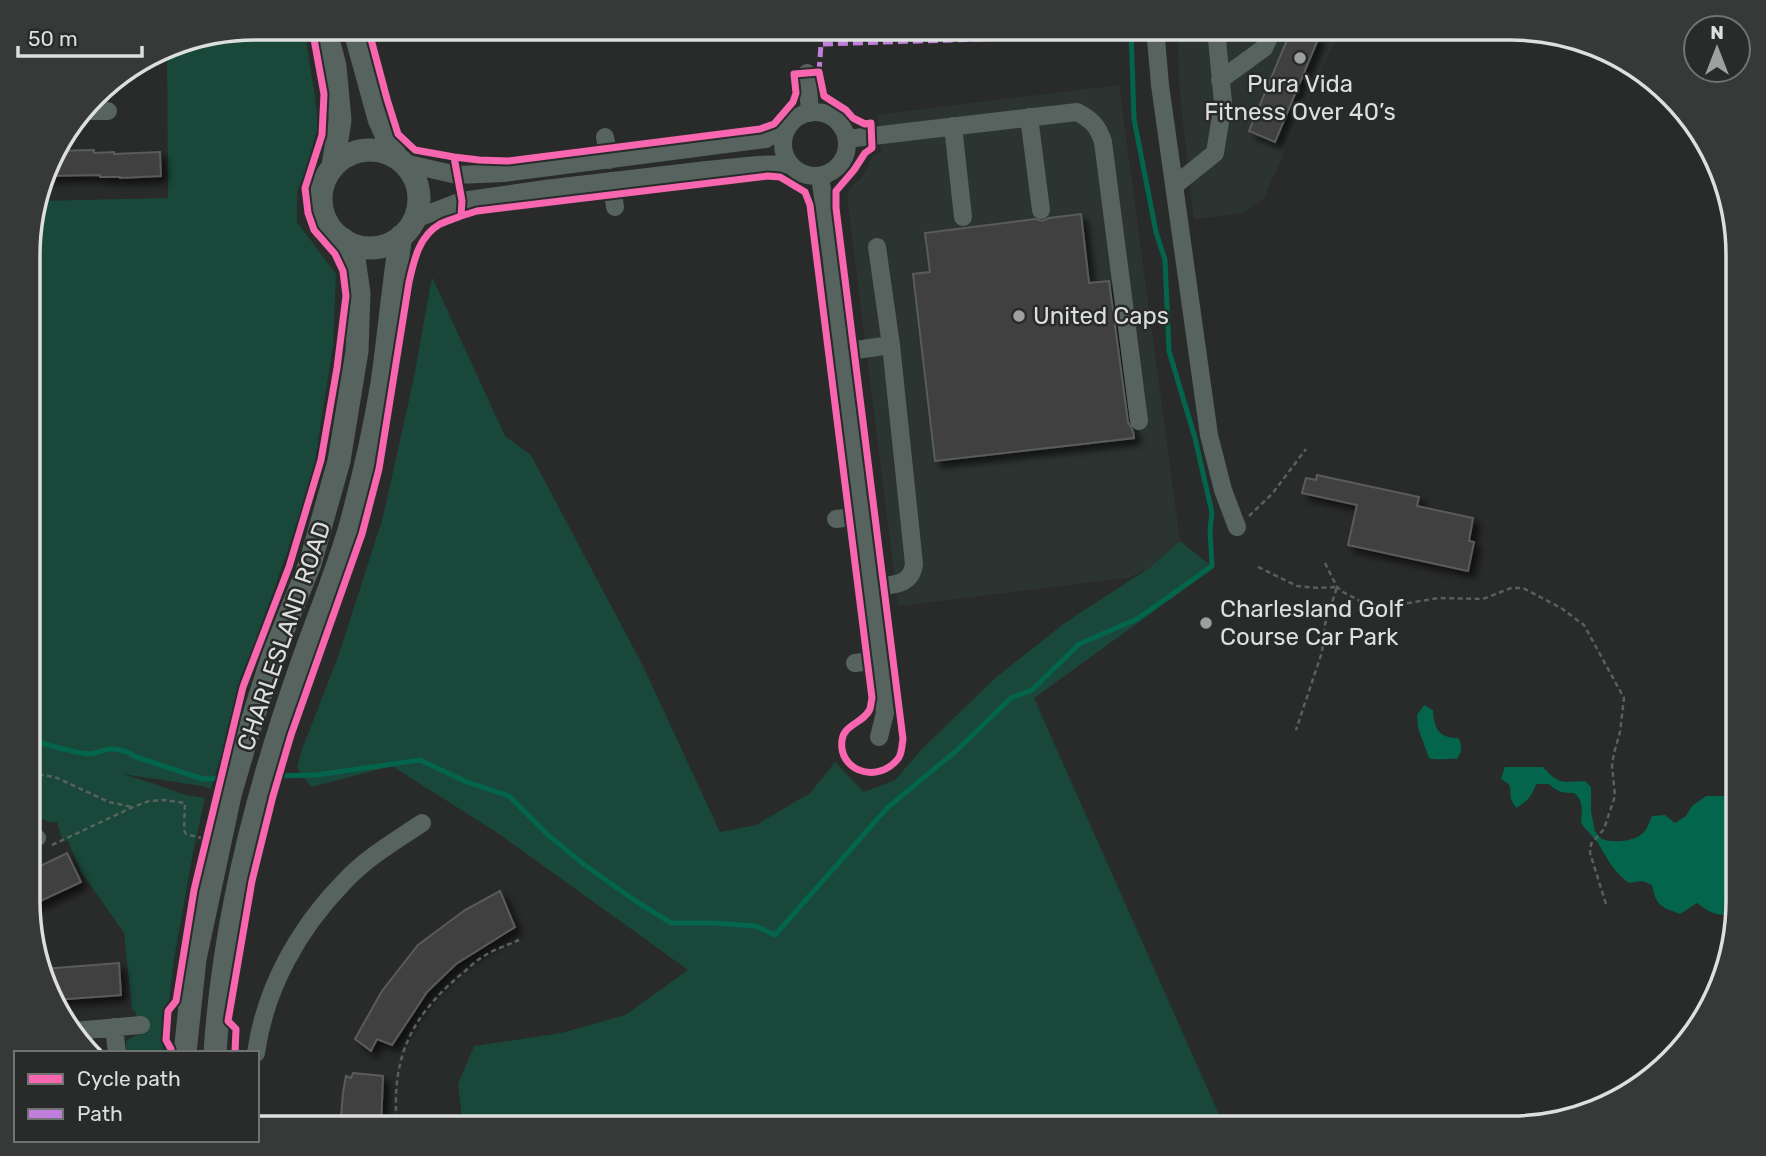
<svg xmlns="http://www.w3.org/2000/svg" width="1766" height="1156" viewBox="0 0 1766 1156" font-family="Rubik,sans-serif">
<defs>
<filter id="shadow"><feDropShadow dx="6" dy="6" stdDeviation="3.5" flood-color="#0009"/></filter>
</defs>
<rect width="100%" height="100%" fill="#292a2a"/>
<path fill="#2c3431" d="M1177,28H1340L1264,198L1243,213L1194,219L1180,96Z
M1119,85L1180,541L1149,568L1128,578L898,606L847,197L849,189L863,176L874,154L882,152L877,115Z"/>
<path fill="#19473a" d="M255,28H304L315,97L318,126L309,161L297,192V222L336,274L333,346L312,480L264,619L211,789L202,786L122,774L155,784L185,795L205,798L193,853L174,959L163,1053H126V1041L134,1036L147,1033L146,1018H137L135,1011L132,1010L124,933L81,872L68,841L62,839L57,822H49L40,818L35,800H30V226L37,201L168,198L167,46Z
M432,277L505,436L531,455L643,666L720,832L756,825L810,793L835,762L864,792L895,780L921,750L995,678L1066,622L1149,568L1180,541L1214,568L1034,698L1225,1128H463L458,1084L474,1046L561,1033L625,1015L688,970L499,834L392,766L311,787L297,768L301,752L339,654L383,517L413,382Z"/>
<path fill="#04654d" d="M1424,705L1433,710C1434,729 1439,738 1458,738C1463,746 1462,751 1457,759C1447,758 1439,761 1429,758L1418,728L1417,715Z
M1505,767H1543C1559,785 1562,782 1585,781L1591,787V812L1595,830L1588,832L1581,823C1582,811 1584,801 1574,793C1563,793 1557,792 1549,784H1536C1532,796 1528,801 1516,808C1515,806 1512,801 1511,799C1509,787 1514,786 1501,779Z
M1738,775V914C1718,916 1713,915 1697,903L1680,914C1661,907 1656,906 1652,885L1642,881L1629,883C1614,872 1607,859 1598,843L1602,839C1614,843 1633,842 1643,833C1648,829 1649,822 1652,816L1665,815L1675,823L1686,816L1692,806L1706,796H1730L1733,789L1732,778Z"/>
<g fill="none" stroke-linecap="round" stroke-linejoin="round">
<path stroke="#04654d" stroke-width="5" d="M30,740C50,745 69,752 89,754C96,754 99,751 105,750C116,747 127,751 136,757L203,779L230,778
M271,776L316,775L420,760L467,782L509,796L548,835L586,866L637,902L671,923H714L756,926L775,935L888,807L955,752L1011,698L1032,690L1079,644L1137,619L1212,566L1210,530L1212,513L1195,438L1169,351L1165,260L1156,232L1134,119L1131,28
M1591,831L1600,841"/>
</g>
<path fill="#3f3f3f" stroke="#5a5b5b" stroke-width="2" filter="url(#shadow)" d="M1292,28H1297L1319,37L1275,142L1249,131Z
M94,150V153L114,152V154L160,152L161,176L120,178V177H100V175L45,176L52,154L54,151Z
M1081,214L1089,283L1109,281L1128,422L1133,431L1134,438L935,461L913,274L930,272L925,233L1035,219L1042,221L1049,218Z
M1317,475L1419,497L1417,506L1473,518L1469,541L1474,542L1468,571L1348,545L1357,505L1302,493L1306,478L1316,480Z
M67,853L81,882L30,906V871Z
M500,891L515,927L456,964L427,992L392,1045L377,1039L371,1051L355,1039L382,991L418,945L465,910Z
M119,963L121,995L109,996L54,1000L43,969Z
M353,1073L383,1076L381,1128H340L343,1093L346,1076L351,1078Z"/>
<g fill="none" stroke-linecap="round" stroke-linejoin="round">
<path stroke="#59615e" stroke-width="2.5" stroke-dasharray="5 3.5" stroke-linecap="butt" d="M1249,516L1272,494L1306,449
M1325,563L1337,587L1343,592L1360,601L1384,607L1439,598L1483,599L1511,588H1523L1561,608L1584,625L1624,698L1620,732L1614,753L1612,765L1615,796L1604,829L1591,844L1590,853L1606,904
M1258,567L1297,586L1319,588L1337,587L1325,624L1322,652L1296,730
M30,773L55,777L109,802L132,807
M52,845L133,807L149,801L164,800L185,803L184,830L186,834L201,838
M397,1128C391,1061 408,1020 459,976C467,970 475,961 484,956C495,949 508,945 519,940"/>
<path stroke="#57635f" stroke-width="18" d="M1155,28L1160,85L1209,435L1223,490L1237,527
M807,73L810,113
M1220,80L1264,48L1273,28
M85,111H108
M783 144a32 32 0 1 1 64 0a32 32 0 1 1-64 0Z
M1029,117L1041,210
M953,126L963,217
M605,137L609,160
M847,139L1077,112C1092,120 1098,126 1103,142L1139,421
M404,163L457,175L504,173L766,139L791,123
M820,176L831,254L885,713L879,737
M611,181L615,207
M1174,186L1215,153L1223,103L1216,28
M415,219L462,201L545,189L707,170L758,165L790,164
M842,352L891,345
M836,519L861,516
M870,588C889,584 911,588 914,564L891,345L877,247
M855,663L878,660
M30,841L37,838
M114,1027L117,1053
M74,1031L141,1025
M256,1053C265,988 299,928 344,882C366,858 395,841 422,823"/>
<path stroke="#56635e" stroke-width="23" d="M325,28L335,66L340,120L333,166
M354,28L379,119L396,157
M321 199a49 49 0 1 1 98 0a49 49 0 1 1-98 0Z
M185,1053L195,959L230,795L246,740L273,655L310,564L339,461L357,351L359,293L354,259L343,239
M215,1053C223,924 255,798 297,677C314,627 335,578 350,527C363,479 374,432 382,383C389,334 393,285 401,236"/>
<path stroke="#c07fdc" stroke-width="5" stroke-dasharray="10 5" stroke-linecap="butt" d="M819,72L821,44L1015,38L1053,28"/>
<defs>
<path id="cycleway" d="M454,157L479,160L508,161L760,129L774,124L793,102L796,93L794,74L819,72L824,96L846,110L853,118L865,124L871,123L872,148L865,153L854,170L836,191V208L903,739C902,744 902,750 900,755C899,759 897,760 894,763C873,783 838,769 842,740C844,724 864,723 870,709C871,705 871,702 872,698L810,205L805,192L780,177L768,176L477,211L461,216
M171,1053V1049L166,1040L168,1011L176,1001L194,890L243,687L289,567L321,460L337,368L346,296L343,271L335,254L314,230L308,213L305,188L322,135L324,94L312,28
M235,1053L236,1029L228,1021L252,881L273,796L291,735L362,534L379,469L409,282C414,260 419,236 440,224C446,221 454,219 461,216L462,201L454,157L415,150L398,134L387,99L368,28"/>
</defs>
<use href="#cycleway" stroke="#282b2a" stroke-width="11"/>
<use href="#cycleway" stroke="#f766af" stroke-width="7"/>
</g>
<g fill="#9ea09f" stroke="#282b2a" stroke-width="2.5">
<circle cx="1300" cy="58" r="7"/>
<circle cx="1019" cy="316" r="7"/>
<circle cx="1206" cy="623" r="7"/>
</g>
<g text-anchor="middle" stroke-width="5" stroke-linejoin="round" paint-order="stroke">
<g font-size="24" fill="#dddfde" stroke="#282b2a" text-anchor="start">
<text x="1300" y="92" text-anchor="middle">Pura Vida<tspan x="1300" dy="28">Fitness Over 40’s</tspan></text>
<text x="1033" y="324">United Caps</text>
<text x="1220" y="617">Charlesland Golf<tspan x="1220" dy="28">Course Car Park</tspan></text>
</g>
<g font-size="24" fill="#dddfde" stroke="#282b2a">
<text transform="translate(284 636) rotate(-71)" y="8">CHARLESLAND ROAD</text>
</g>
</g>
<path d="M0 0H1766V1156H0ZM255 40H1511A215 215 0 0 1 1726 255V901A215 215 0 0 1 1511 1116H255A215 215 0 0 1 40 901V255A215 215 0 0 1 255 40Z" fill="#363938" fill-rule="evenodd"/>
<path fill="none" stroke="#dddfde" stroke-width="3.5" d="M255 40H1511A215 215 0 0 1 1726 255V901A215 215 0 0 1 1511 1116H255A215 215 0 0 1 40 901V255A215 215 0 0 1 255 40Z"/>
<rect x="14" y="1051" width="245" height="91" fill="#282b2a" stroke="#707372" stroke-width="2"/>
<rect x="28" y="1074" width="35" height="10" fill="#f766af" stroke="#707372" stroke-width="2"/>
<text x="77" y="1086" font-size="21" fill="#dddfde">Cycle path</text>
<rect x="28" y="1109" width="35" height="10" fill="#c07fdc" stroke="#707372" stroke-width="2"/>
<text x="77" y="1121" font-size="21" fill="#dddfde">Path</text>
<g transform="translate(1717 49)"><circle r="33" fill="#282b2a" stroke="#707372" stroke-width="2"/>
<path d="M0-5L12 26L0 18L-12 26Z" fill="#9ea09f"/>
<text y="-10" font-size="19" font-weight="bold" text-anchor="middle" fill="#dddfde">N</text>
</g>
<path d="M18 46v10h124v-10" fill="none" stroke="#dddfde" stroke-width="3.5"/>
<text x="28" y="46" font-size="21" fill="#dddfde" stroke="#282b2a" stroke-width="5" paint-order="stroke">50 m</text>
</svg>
